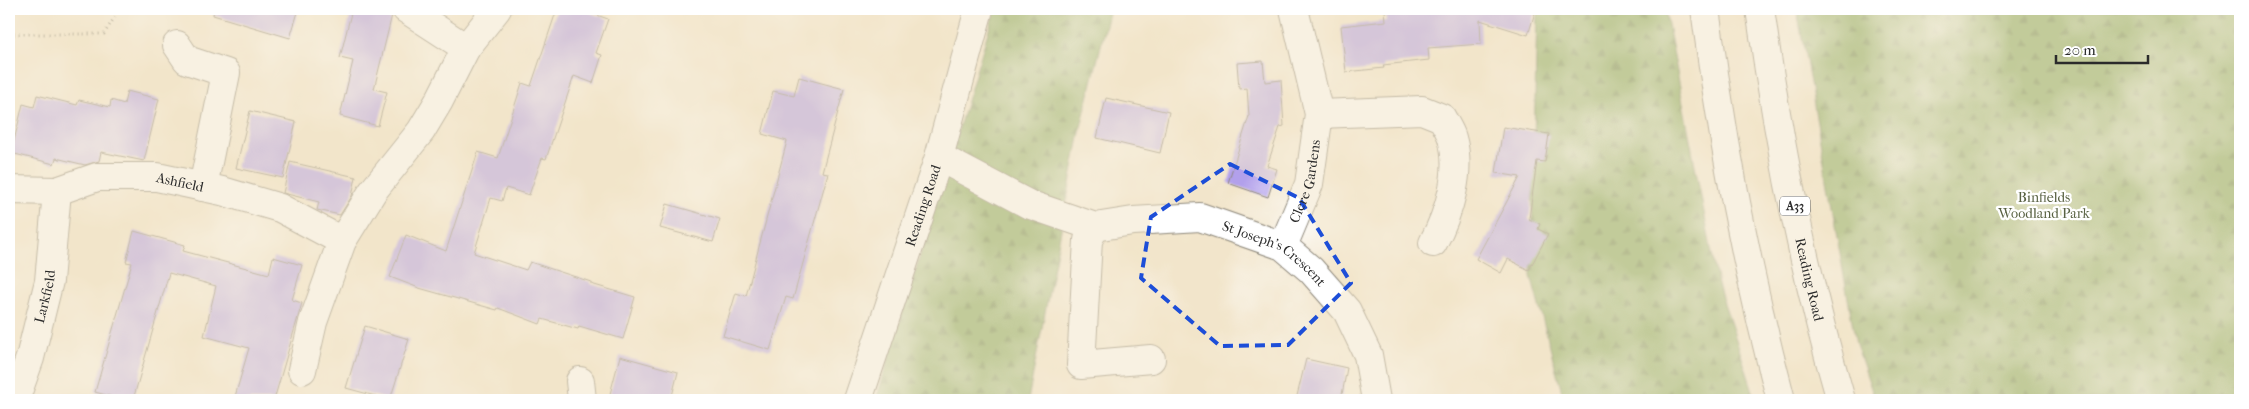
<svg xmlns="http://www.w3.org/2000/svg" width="2249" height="409" viewBox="0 0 2249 409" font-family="'IM FELL French Canon',serif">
<defs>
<pattern id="forest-firs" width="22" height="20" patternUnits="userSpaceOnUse" patternTransform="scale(1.25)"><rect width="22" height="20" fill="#88ab60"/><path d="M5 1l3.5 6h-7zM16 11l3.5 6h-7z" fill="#6f8b4f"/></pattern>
</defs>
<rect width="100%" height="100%" fill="#fff"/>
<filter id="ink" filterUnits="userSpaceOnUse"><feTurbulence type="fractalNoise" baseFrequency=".02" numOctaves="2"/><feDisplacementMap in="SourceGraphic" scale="10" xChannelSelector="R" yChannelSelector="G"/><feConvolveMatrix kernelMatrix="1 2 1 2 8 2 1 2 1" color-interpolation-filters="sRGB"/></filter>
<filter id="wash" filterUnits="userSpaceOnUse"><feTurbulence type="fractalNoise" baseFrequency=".0096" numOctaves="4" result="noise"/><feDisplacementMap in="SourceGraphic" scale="20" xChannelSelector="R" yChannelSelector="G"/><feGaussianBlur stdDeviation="1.12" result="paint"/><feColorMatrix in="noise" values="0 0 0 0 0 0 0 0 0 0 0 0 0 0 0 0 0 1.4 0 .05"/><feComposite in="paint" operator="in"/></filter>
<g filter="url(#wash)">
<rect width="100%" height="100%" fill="#f2e5cb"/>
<path fill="url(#forest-firs)" stroke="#5a6b46" d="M995,9H1110L1081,127L1028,400H876Z
M1537,9H1665L1718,285L1756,400H1564L1531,276Z
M1797,9H2240V400H1875L1856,344Z"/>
<g id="blocks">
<path fill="#b2a0eb" d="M214,9H299L290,38L213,15Z
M352,9H390L392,15L374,89L387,92L378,126L340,116L353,61L340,58Z
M557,9H580L608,19L596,53L602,55L593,83L574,76L546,159L542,158L529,195L506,188L502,201L491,198L474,253L526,270L530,262L591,282V284L635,297L623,339L579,326L578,329L542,319L540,324L498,308L497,310L419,288L390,277L406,235L446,251L478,152L498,158L522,83L531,86Z
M1412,9H1536L1528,35L1480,20L1481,44L1428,48L1429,60L1383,65L1384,68L1346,72L1341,26L1386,21L1385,11Z
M1263,61L1265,82L1281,80L1284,126L1280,127L1267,166L1277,169L1268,197L1228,183L1249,116L1247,88L1239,89L1237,63Z
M799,77L844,89L822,172L828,173L793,299L786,297L770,350L723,336L736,293L746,296L787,141L762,134L773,91L794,96Z
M127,91L159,99L144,161L101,152L99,161L85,165L56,158L54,164L11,153L23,104L34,107L37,95L77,105L79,100L110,107L111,100L124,104Z
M1106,98L1169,112L1160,153L1097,138Z
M250,111L296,122L283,178L236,168Z
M1503,127L1549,134L1545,162L1537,161L1529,219L1540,224L1538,229L1548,234L1529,270L1508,259L1501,273L1476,259L1520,177L1496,173Z
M290,162L356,177L352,196L340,215L317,210L319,202L283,193Z
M667,204L720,219L713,242L660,228Z
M134,231L185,245L183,251L269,274L273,257L302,265L292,300L302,303L274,400H234L249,348L204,336L216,286L169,273L133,400H124L95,392L132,263L126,262Z
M365,326L409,339L390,400L346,388Z
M620,356L678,372L671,400H633L610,394Z
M1306,359L1347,368L1341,400H1296Z"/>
</g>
</g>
<g filter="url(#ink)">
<use href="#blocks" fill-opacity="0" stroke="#8e887b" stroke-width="1"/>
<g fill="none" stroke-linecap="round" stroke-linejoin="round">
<defs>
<g id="minor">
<path d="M406,9L466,48"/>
<path d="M177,45L187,60L226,73L203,187"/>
<path d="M1319,114L1422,110L1442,118C1445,124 1450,131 1452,138C1462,172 1449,213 1433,243"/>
<path id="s1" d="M939,157L1028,204L1095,227L1133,221L1200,217L1283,246L1311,270L1347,311L1368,355L1376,400"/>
<path id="s2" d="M9,190L57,191L97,177H157L222,191L280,208L342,241"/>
<path d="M1095,227L1088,240L1081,365L1151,359"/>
<path id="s3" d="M1283,246L1309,184L1319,114L1294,9"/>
<path d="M302,370L313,322L342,241L373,191L421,131L439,101L466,48L497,9"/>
<path d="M580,381L582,400"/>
<path id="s4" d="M15,400L30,358L49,281L57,191"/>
<path id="s5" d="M858,400L939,157L979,9"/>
</g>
<g id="highway">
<path d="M1705,9C1722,140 1747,272 1781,400"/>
<path id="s6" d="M1760,9C1778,140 1804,273 1841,400"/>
</g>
</defs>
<use href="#minor" stroke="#8e887b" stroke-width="30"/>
<use href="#highway" stroke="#8e887b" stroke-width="30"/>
<path stroke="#8e887b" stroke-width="3" stroke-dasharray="1 4" stroke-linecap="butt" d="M9,32L14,34H104L120,9"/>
<use href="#minor" stroke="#fff" stroke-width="28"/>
<use href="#highway" stroke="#fff" stroke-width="28"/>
</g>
</g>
<path d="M0 0H2249V409H0ZM1230,164L1299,198L1351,283L1288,345L1220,346L1141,278L1151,217Z" fill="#f2e5cb" fill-opacity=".55" fill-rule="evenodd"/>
<path fill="none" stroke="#1d4ed8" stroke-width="4" stroke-dasharray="10 6" stroke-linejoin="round" d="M1230,164L1299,198L1351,283L1288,345L1220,346L1141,278L1151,217Z"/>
<g text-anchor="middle" stroke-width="4.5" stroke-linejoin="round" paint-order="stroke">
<rect fill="#fff" stroke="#6b6b6b" stroke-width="1" x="1780" y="196.5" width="30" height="19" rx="4"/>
<g font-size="12" font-weight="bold" fill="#2b2b2b">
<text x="1795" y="210">A33</text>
</g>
<g font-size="14" fill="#2b2b2b" stroke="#fff">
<text dy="5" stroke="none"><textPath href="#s3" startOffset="69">Clere Gardens</textPath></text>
<text dy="5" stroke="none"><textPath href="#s2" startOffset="174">Ashfield</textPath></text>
<text dy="5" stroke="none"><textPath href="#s5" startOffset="205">Reading Road</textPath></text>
<text dy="5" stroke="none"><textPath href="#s1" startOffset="361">St Joseph's Crescent</textPath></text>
<text dy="5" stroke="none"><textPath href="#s6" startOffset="275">Reading Road</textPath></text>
<text dy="5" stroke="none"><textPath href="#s4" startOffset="108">Larkfield</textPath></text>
</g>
<g font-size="14" fill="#586142" stroke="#fff">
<text x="2044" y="202">Binfields<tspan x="2044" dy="16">Woodland Park</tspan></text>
</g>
</g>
<rect width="2249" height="409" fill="none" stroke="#fff" stroke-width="30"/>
<path d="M2056 55v8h92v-8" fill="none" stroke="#2b2b2b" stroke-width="2.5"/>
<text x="2064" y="55" font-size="15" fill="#2b2b2b" stroke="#ffffff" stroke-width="4" paint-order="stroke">20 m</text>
</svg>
